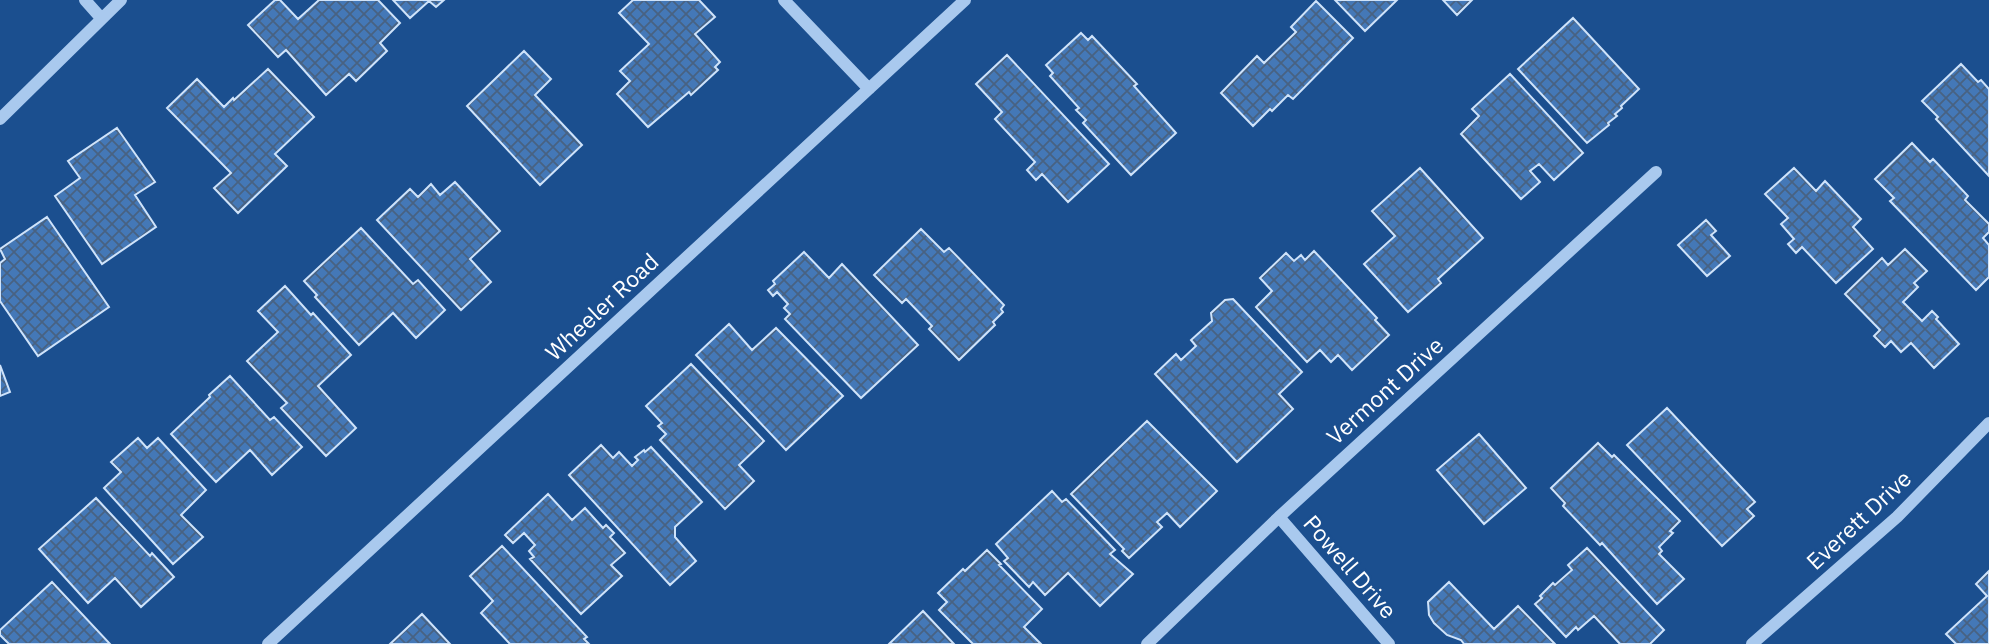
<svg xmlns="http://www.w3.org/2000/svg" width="1989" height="644" viewBox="0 0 1989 644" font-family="'IBM Plex Sans',sans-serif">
<defs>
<pattern id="building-cross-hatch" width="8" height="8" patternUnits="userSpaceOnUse" patternTransform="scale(1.75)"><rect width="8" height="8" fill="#4478b7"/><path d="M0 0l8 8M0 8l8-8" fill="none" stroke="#486282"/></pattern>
</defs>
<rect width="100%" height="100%" fill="#1b4f8f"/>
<path fill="url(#building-cross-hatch)" stroke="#cfe3fa" stroke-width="2" d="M275,0H280L298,19L319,0H378L400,23L380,43L387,51L356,81L349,74L326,95L286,50L278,57L248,25Z
M393,0H444L436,7L429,1L410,18Z
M633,0H699L715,17L695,34L720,62L715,67L718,70L691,95L689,92L648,127L617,94L630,81L620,71L649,44L619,13Z
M1335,0H1397L1365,31Z
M1443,0H1472L1457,15Z
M1316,1L1353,38L1293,99L1288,95L1272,111L1270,109L1253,126L1221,93L1257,56L1264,63L1296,32L1291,27Z
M1573,18L1639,89L1621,106L1622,108L1615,114L1617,116L1608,123L1609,125L1587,143L1518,69Z
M1081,33L1088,40L1092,36L1137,84L1134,86L1176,133L1131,175L1083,123L1086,120L1076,110L1079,108L1050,76L1053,73L1046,65Z
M524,51L551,79L535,95L582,145L540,185L467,106Z
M1007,55L1109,164L1068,202L1042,174L1036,180L1027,170L1035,162L995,119L1002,112L976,84Z
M1961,64L1978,82L1981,80L1989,89V176L1936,119L1938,117L1922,101Z
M268,69L314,117L275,154L287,166L238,213L214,188L231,173L167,108L197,79L224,107L233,98L234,100Z
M1510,74L1583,153L1554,180L1539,164L1530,171L1540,182L1521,199L1461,134L1479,116L1472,109Z
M117,128L155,182L135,195L156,227L102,264L55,196L80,178L68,161Z
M1912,143L1930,162L1933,159L1968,196L1965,200L1989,224V232L1983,238L1989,245V277L1976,290L1890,201L1894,198L1875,179Z
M1420,168L1483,238L1438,279L1441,283L1408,312L1364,264L1395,236L1372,211Z
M1794,168L1816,191L1825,181L1861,219L1853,227L1873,249L1836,283L1802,247L1796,253L1788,244L1794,239L1781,224L1788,218L1765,194Z
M455,182L500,231L470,259L491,282L461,310L377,220L410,189L418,197L431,184L440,195Z
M47,217L109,307L38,356L0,301V263L5,259L0,249Z
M1706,220L1716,231L1711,235L1730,256L1707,276L1678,245Z
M361,228L413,284L418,280L445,310L416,338L393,313L359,345L315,297L317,295L304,281Z
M921,229L944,252L949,248L1004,305L1001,309L1003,312L993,322L995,325L959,360L929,329L932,326L906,299L902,303L874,275Z
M1905,249L1927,271L1914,283L1918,287L1903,302L1922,321L1932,311L1938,317L1936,319L1959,344L1934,368L1911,343L1901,352L1891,341L1885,347L1874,336L1880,330L1845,294L1882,258L1888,265Z
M1314,251L1377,318L1375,320L1389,335L1352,370L1338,355L1331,362L1320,350L1307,362L1256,307L1272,291L1260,278L1286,253L1294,261L1301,255L1305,260Z
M804,252L829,278L842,264L918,345L861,398L785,319L790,314L784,308L788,304L777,292L773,296L768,290L775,284L773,281Z
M285,286L311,315L313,313L351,355L318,386L356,428L326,456L281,408L287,403L247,361L278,332L258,311Z
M1233,299L1302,372L1279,394L1293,409L1237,462L1155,374L1176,354L1181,360L1196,346L1191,340L1212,321L1211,313L1225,300Z
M729,324L752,350L776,328L843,396L786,450L696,355Z
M691,364L764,441L739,465L754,481L725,509L660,440L666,434L658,426L662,423L646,406Z
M0,365L10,392L0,396Z
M230,376L270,420L274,417L302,447L272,475L250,450L216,482L171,434L210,397L209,395Z
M1667,408L1755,502L1747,509L1754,516L1722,546L1627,445Z
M1147,421L1217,491L1180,527L1167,513L1157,522L1162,527L1129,558L1122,551L1124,549L1071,494Z
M1479,434L1526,488L1484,524L1437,470Z
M138,438L147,448L158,438L206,490L181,515L203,537L173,564L104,488L121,472L111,462Z
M1598,443L1612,457L1614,455L1680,521L1670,531L1673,533L1659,547L1662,551L1659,554L1684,579L1657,604L1602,543L1600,545L1563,506L1565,503L1551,488Z
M601,445L613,458L619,452L632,466L638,460L635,457L644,450L645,452L651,447L702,502L675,527V537L696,561L670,585L569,475Z
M1052,491L1062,502L1066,499L1115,550L1110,554L1133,574L1100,606L1068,573L1045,595L1033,582L1029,587L1004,561L1008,558L996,544Z
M548,494L572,520L585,508L603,528L606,525L614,533L610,537L625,553L611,565L622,576L581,614L530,559L534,557L529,551L535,545L524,533L513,543L505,535Z
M96,498L150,556L152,553L174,577L141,607L115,578L88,603L39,549Z
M502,546L587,637L584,639L589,644H510L481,613L493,601L470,576Z
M1587,548L1664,630L1650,644H1620L1594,616L1578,630L1576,627L1566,637L1535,604L1542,598L1540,596L1553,583L1555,585L1572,570L1568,565Z
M987,550L1001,564L999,565L1042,609L1024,627L1041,644H973L939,610L947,602L938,593L963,569L965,571Z
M1989,571V644H1956L1946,634L1987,596L1976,584Z
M52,582L110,644H9L0,635V630Z
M1449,582L1494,629L1518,606L1555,644H1464L1461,640L1447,635L1434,623L1429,615L1428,602Z
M923,611L954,644H889Z
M422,614L450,644H390Z"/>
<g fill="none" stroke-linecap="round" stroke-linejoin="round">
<path stroke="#a9c9ee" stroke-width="12" d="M85,0L101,18
M784,0L869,89
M0,119L121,0
M1279,517L1389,644
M268,644L965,0
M1147,644L1279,517L1656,172
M1752,644L1897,517L1989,423"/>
</g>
<g text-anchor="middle" stroke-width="5" stroke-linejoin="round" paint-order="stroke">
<g font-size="23" fill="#fff" stroke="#1b4f8f">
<text transform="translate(602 307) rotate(-43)" y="8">Wheeler Road</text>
<text transform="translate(1385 391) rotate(-42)" y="8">Vermont Drive</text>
<text transform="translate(1859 520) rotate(-43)" y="8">Everett Drive</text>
<text transform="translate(1350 567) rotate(49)" y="8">Powell Drive</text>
</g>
</g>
</svg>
